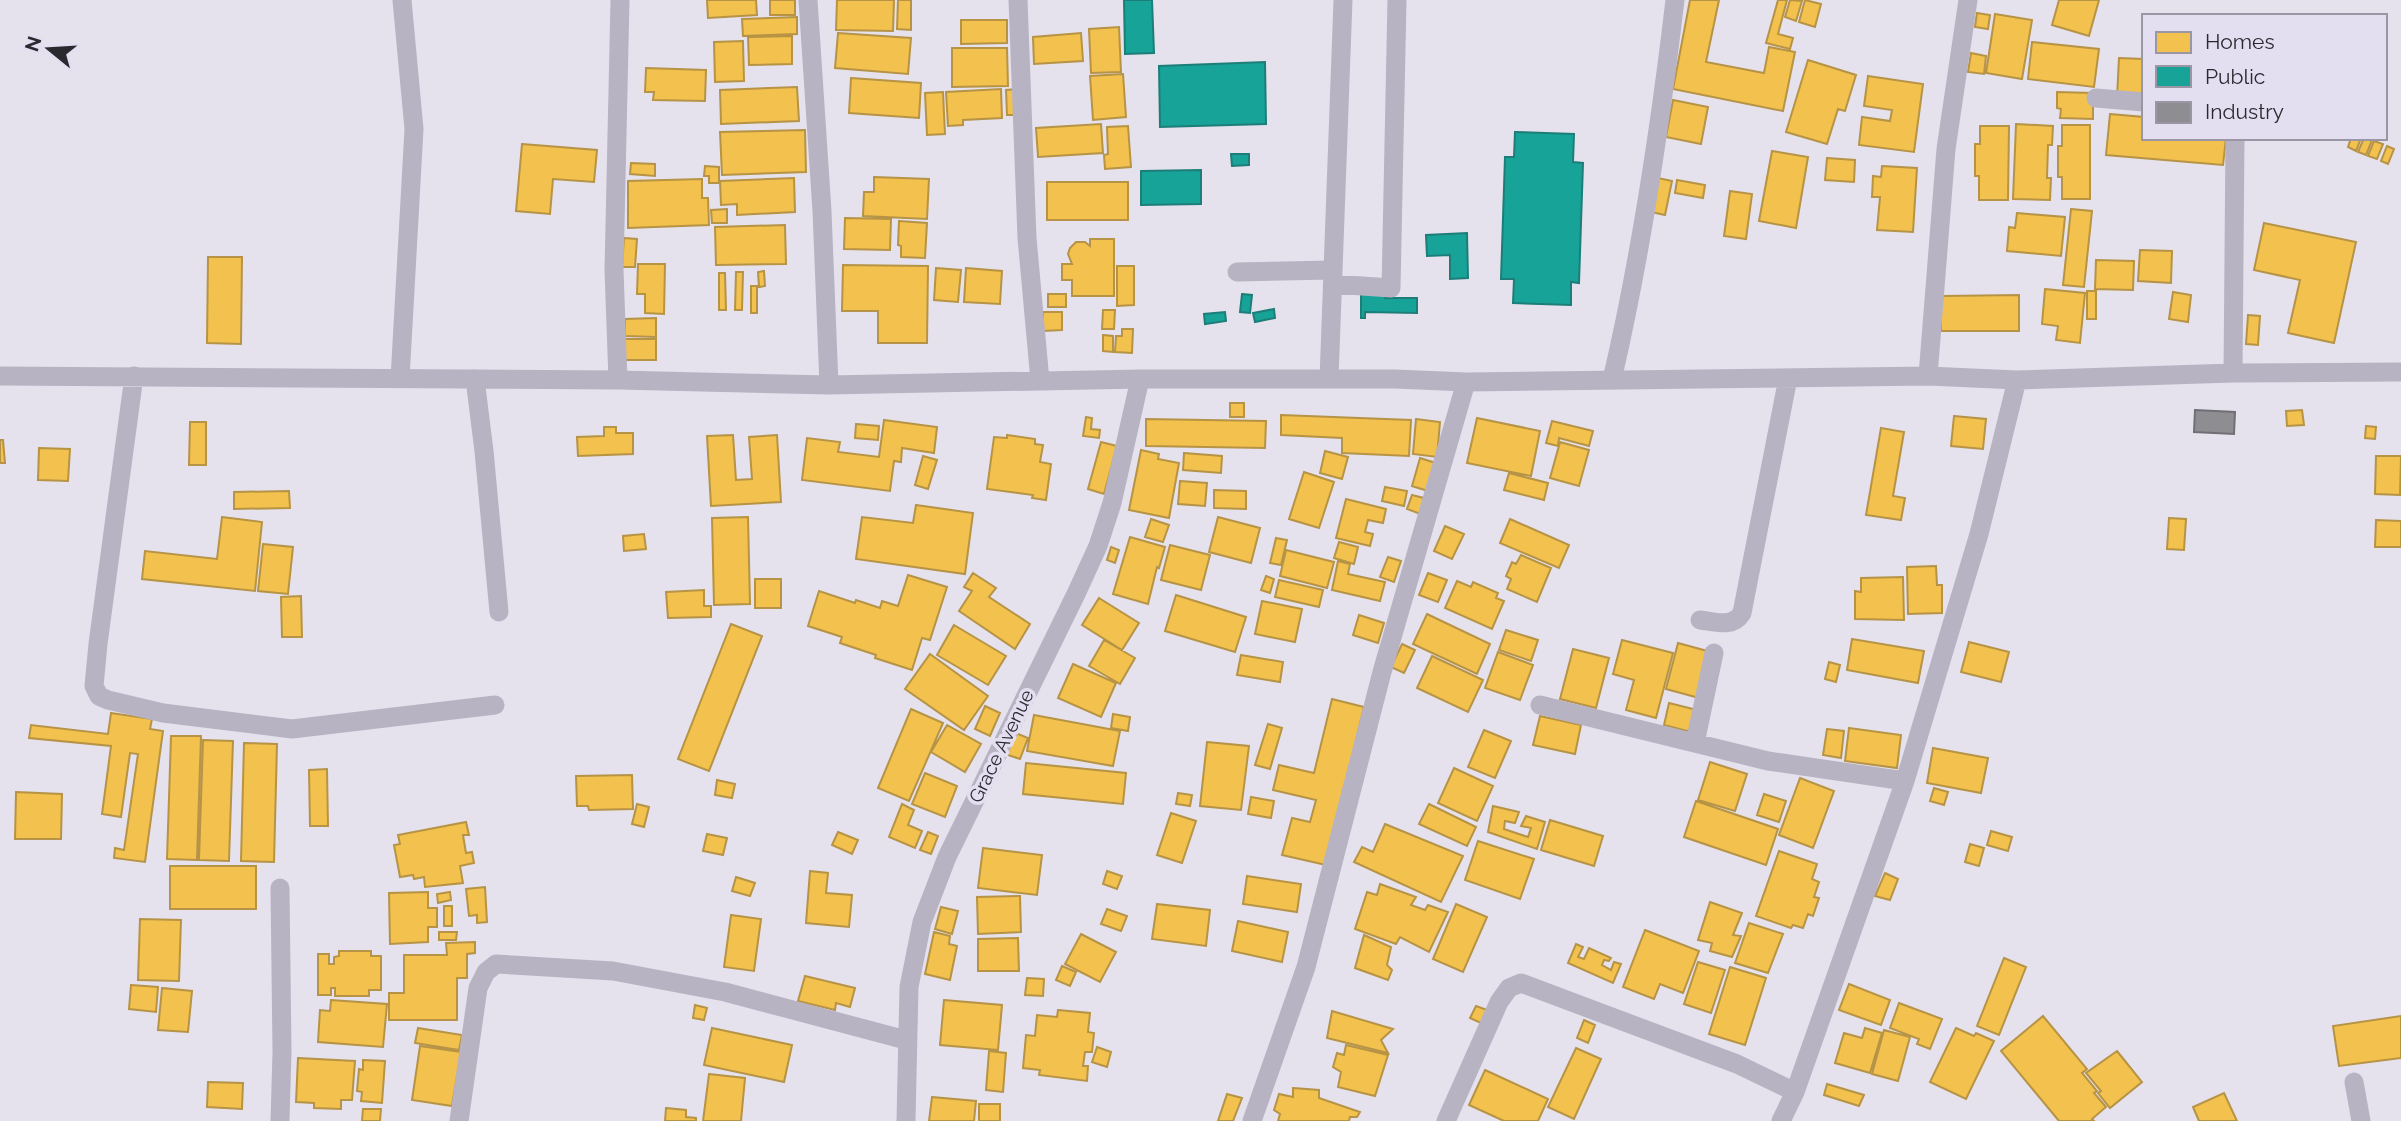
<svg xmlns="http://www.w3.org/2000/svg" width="2401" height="1121" viewBox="0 0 2401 1121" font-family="Raleway,sans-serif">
<rect width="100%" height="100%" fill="#e5e2ed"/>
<path fill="#f2c14e" stroke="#b69345" stroke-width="2" d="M707,0H756L757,15L708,18Z
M770,0H795V15H770Z
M837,0H894L893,31L836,30Z
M898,0H911V30L897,29Z
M1690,0H1719L1706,62L1764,73L1769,47L1795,52L1783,111L1673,89Z
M1778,0H1787L1778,34L1793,38L1790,49L1766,43Z
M1790,0L1802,1L1796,21L1785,17Z
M1805,0L1821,4L1815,27L1799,22Z
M2059,0H2099L2089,36L2052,25Z
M1977,13L1990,15L1988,29L1975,27Z
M1995,14L2032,20L2022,79L1986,73Z
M797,17V34L743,36L742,19Z
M961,20H1007V43L961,44Z
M1119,27L1121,72L1091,73L1089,29Z
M838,33L911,38L908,74L835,68Z
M1081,33L1083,61L1034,64L1033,37Z
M792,36V64L749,65L748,37Z
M743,41L744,81L715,82L714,42Z
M2032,42L2099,49L2094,87L2028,79Z
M952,48H1007L1008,86L952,87Z
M1971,53L1986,56L1984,74L1968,72Z
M2119,58L2144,59V98L2117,97Z
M1808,60L1856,75L1845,111L1838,109L1827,144L1786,132Z
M646,68L706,70L705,101L653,100L654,92H645Z
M1123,74L1126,117L1093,120L1090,76Z
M1868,76L1923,84L1914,152L1859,145L1862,117L1890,121L1892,110L1864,106Z
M851,78L921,83L919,118L849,113Z
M797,87L799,121L721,124L720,90Z
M1001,89L1002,118L963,120V125L948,126L946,92Z
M1018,89L1019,115H1007L1006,90Z
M943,92L945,134L927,135L925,93Z
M2057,92L2093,93V119L2060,118L2061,109L2057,108Z
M1673,100L1708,107L1701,144L1666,137Z
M2110,114L2144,117V138H2226L2223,165L2106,155Z
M1101,124L1103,153L1038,157L1036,128Z
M2016,124L2053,126L2052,145H2048L2047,178H2051L2050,200L2013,199Z
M2062,125H2090V199H2062V177H2058V146H2062Z
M1128,126L1131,167L1105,169L1104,155L1108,154L1107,127Z
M1980,126H2009L2008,200H1979V176H1975V144H1980Z
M805,130L806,172L722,175L720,132Z
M2351,138H2361L2356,151L2348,147Z
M2364,138L2372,140L2366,155L2358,152Z
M2374,141L2383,144L2377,159L2368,156Z
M522,144L597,150L594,182L553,179L550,214L516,211Z
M2387,146L2394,149L2388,164L2381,161Z
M1772,151L1808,157L1796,228L1759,221Z
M1827,158L1855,160L1854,182L1825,180Z
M631,163L655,164V176L630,174Z
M705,166L719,167V183H709V176H704Z
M1882,166L1917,168L1913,232L1877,230L1880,197H1872L1873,176L1881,177Z
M874,177L929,179L927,219L863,216L864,192H874Z
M794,178L795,212L737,215V204L721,205L720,181Z
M1658,178L1672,181L1665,215L1651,212Z
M702,179V198H708L709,225L628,228V181Z
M1677,180L1705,185L1703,198L1675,193Z
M1047,182H1128V220H1047Z
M1730,191L1752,194L1746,239L1724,236Z
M727,209V223H712L711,210Z
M2071,209L2092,211L2084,287L2063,285Z
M2017,213L2065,217L2061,256L2007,251L2009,227L2015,228Z
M845,218L891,219L890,250L844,249Z
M899,221L927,223L925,258L901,257V246L898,245Z
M2264,223L2356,242L2334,343L2288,333L2300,280L2254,270Z
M785,225L786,264L716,265L715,227Z
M624,238L637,239L635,267H622Z
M1090,239H1114V296H1072V280H1062V264H1072L1068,254L1070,248L1076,242H1085L1090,246Z
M2140,250L2172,251L2171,283L2138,281Z
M208,257H242L241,344L207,343Z
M2096,260L2134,261L2133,290L2095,289Z
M638,264H665L664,314L645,313V294H637Z
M843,265L928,266L927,343H878V311H842Z
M1117,266H1134V305L1117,306Z
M936,268L961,270L958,302L934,300Z
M966,268L1002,271L1000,304L964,302Z
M764,271L765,286L759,287L758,272Z
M736,272H743L742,310H735Z
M719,273H725L726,310H719Z
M751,286H757V313H751Z
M2045,289L2085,293L2080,343L2056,340L2058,326L2042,324Z
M2087,291H2096V319H2087Z
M2173,292L2191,295L2188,322L2169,319Z
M1048,294H1066V307H1048Z
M2019,295V331H1941V296Z
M1103,310H1115L1114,329H1102Z
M1043,312H1062V330L1043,331Z
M2248,315L2260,316L2258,345L2246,344Z
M656,318V337L625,336V319Z
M1122,329H1133L1132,353L1115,352L1116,336H1122Z
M1103,335L1113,336V352L1103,351Z
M625,339H656V360H625Z
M1230,403H1244V417H1230Z
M2302,410L2304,425L2287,426L2286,411Z
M1281,415L1411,420L1409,456L1342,453V438L1281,435Z
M1954,416L1986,419L1983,449L1951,446Z
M1086,417L1092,418L1091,429L1100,430L1099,438L1083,436Z
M1477,418L1540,431L1531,476L1467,463Z
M1146,419L1266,421L1265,448L1146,446Z
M1416,419L1440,422L1437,457L1413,454Z
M884,420L937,427L934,453L902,448L901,462L894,461L890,491L802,480L807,438L840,442L838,452L879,457Z
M1552,421L1593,431L1589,446L1559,438L1558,446L1546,443Z
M190,422H206V465H189Z
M856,424L879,426L878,440L855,438Z
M2366,426L2376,427L2375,439L2365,438Z
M604,427H616V433H633V454L578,456L577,437L604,436Z
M1881,428L1904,432L1893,496L1905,498L1901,520L1866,515Z
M733,435L736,480L752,479L749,437L777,435L781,502L711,506L707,436Z
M1007,435L1035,439V444L1043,445L1040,462L1051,464L1046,500L1032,498L1033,495L987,489L994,437L1007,438Z
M0,440H3L5,463H0Z
M1101,442L1117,446L1104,494L1088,489Z
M1560,442L1589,450L1579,486L1550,478Z
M39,448L70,449L68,481L38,480Z
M1141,450L1159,454L1158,459L1179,463L1169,518L1129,510Z
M1325,451L1348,457L1342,479L1320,473Z
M1184,453L1222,456L1221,473L1183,470Z
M923,456L937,460L928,489L915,485Z
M2376,456H2401L2400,495L2375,494Z
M1420,458L1439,464L1431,492L1412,486Z
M1304,472L1334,482L1319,528L1289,519Z
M1509,473L1548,483L1544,500L1504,490Z
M1180,481L1207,483L1205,506L1178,504Z
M1385,487L1407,491L1404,506L1382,501Z
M1214,490L1246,491V509L1214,508Z
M289,491L290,508L234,509V492Z
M1412,495L1428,499L1423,515L1407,509Z
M1346,499L1386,509L1383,523L1368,520L1365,532L1373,534L1370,546L1336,538Z
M916,505L973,513L965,574L856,559L862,517L913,523Z
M222,517L262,522L255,591L142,579L145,551L217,559Z
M748,517L750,604L714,605L712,518Z
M1218,517L1260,528L1251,563L1209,552Z
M2169,518L2186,519L2184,550L2167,549Z
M1151,519L1169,525L1163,542L1145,537Z
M1510,519L1569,545L1559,568L1500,543Z
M2376,520L2401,521V547H2375Z
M1445,526L1464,534L1452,559L1434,551Z
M644,534L646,549L624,551L623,536Z
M1130,537L1165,547L1159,568L1157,567L1148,604L1113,594Z
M1276,538L1287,540L1281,565L1270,563Z
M1339,542L1358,547L1354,564L1334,558Z
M263,544L293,547L288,594L258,591Z
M1170,545L1210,555L1201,590L1161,580Z
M1111,547L1119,550L1115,563L1107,560Z
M1286,550L1334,562L1327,588L1280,576Z
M1521,555L1551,568L1537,602L1507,589L1511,579L1506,576L1512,562L1516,564Z
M1388,557L1401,561L1394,582L1380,577Z
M1338,561L1350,564L1348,574L1385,582L1380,601L1332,590Z
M1936,566L1937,585H1942V613L1908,614L1907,567Z
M973,573L996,588L989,597L1030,624L1015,649L959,611L972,591L964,587Z
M1428,573L1447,580L1438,602L1419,595Z
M908,575L947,587L930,640L922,638L912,670L875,658L876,655L840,643L842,637L808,626L819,591L855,603L856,600L880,608L882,601L898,606Z
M1266,576L1274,579L1270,593L1261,590Z
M1903,577L1904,620L1855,619V591L1861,592V578Z
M755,579H781V608H755Z
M1279,580L1323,590L1319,607L1275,597Z
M1457,581L1471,587L1473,582L1498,593L1496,598L1504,601L1492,629L1445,608Z
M704,590V606H711V617L668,618L666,592Z
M1176,595L1246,617L1235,652L1165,631Z
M301,596L302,637H282L281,597Z
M1099,598L1139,623L1122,650L1082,625Z
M1262,601L1302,609L1295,642L1255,634Z
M1427,614L1490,644L1477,674L1413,644Z
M1359,615L1384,623L1378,643L1353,635Z
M731,624L762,636L709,771L678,759Z
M954,625L1006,656L988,685L937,655Z
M1506,630L1538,640L1531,661L1499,650Z
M1852,639L1924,651L1918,683L1847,670Z
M1104,640L1135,658L1120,684L1089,666Z
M1622,640L1673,653L1656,718L1626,710L1634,680L1613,674Z
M1969,642L2009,652L2001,682L1961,672Z
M1678,643L1711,652L1699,698L1666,689Z
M1402,644L1415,650L1404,673L1391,667Z
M1573,649L1609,658L1596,708L1560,699Z
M1498,652L1533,665L1520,700L1485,688Z
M930,654L988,696L964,730L905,689Z
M1241,655L1283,662L1280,682L1237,675Z
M1432,656L1483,680L1468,712L1417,688Z
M1829,662L1840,665L1836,682L1825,679Z
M1073,664L1116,683L1101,717L1058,698Z
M1332,699L1364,707L1326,865L1282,855L1292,818L1310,822L1316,800L1273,790L1279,765L1314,773Z
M1669,703L1697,710L1691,732L1664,725Z
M985,706L1000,713L990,736L975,729Z
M911,709L943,723L909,801L878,788Z
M111,713L152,719L150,729L163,731L145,862L114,858L115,848L124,850L138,754L130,753L121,817L102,814L111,746L29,738L31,725L108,734Z
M1113,714L1130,717L1128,731L1111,728Z
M1034,715L1120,731L1113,766L1027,751Z
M1540,716L1581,725L1575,754L1533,745Z
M1268,724L1282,728L1270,769L1255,765Z
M947,725L981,744L965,772L931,752Z
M1849,728L1901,735L1897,768L1845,761Z
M1827,729L1844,731L1841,758L1823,755Z
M1484,730L1511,741L1495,778L1468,767Z
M1013,732L1028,738L1020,759L1005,754Z
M171,736H201L197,860L167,859Z
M203,740L233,741L229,861L199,860Z
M1207,742L1249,746L1241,810L1200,806Z
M244,743L277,744L274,862L241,861Z
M1933,748L1988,758L1981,793L1927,783Z
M1710,762L1747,774L1735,811L1698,800Z
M1026,763L1126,773L1123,804L1023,794Z
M1454,768L1493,786L1477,821L1438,803Z
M327,769L328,826H310L309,770Z
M925,773L957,786L945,817L912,804Z
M632,775L633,809L589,810L588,806H577L576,776Z
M1800,778L1834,791L1813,848L1779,835Z
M717,780L735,784L732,798L715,795Z
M1934,788L1948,792L1944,805L1930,801Z
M16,792L62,794L61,839H15Z
M1178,793L1192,795L1190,806L1176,804Z
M1764,794L1786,801L1779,822L1757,815Z
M1251,797L1274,801L1271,818L1248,814Z
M1696,801L1778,829L1766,865L1684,837Z
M637,804L649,807L644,827L632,824Z
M902,804L914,810L908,825L922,831L915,848L889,837Z
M1429,804L1476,827L1467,846L1419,824Z
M1493,806L1519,812L1515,823L1505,821L1504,829L1528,837L1531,828L1521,826L1526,816L1545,822L1537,849L1488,832Z
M1171,813L1196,821L1182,863L1157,855Z
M1550,820L1603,836L1594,866L1541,850Z
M466,822L469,835H463L466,853L472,852L474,863L460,866L463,883L425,887L424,877L414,879L413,875L400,877L394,845L400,844L398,835Z
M1385,824L1463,856L1441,902L1354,862L1362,847L1373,852Z
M1991,831L2012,837L2008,851L1987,845Z
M838,832L858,840L852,854L832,845Z
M928,832L938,836L931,854L920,850Z
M707,834L727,838L723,855L703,851Z
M1478,841L1534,859L1520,899L1465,880Z
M1970,844L1984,848L1979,866L1965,862Z
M983,848L1042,855L1037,895L978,888Z
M1779,851L1817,864L1812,879L1819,882L1814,897L1819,898L1813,916L1808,914L1803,928L1793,925L1791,928L1756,916Z
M170,866H256V909H170Z
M810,871L828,873L826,893L852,895L849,927L806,923Z
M1107,871L1122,876L1117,889L1103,884Z
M1885,873L1898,879L1890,900L1875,896Z
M1247,876L1301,884L1297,912L1243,904Z
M736,877L755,883L750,896L732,891Z
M1380,884L1416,897L1411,905L1425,910L1428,905L1448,912L1429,952L1400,937L1396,944L1355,929L1367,892L1377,895Z
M485,887L487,922L477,923V915L469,916L466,889Z
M428,892V908H437V927H428V942L390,944L389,893Z
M450,892L451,900L438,903L437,894Z
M1020,896L1021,932L978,934L977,897Z
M1710,902L1742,913L1733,935L1741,936L1732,957L1710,951L1712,943L1698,940Z
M1157,904L1210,910L1206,946L1152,939Z
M1456,904L1487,917L1463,972L1433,959Z
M444,906H452V926H444Z
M941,907L958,911L952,934L935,929Z
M1107,909L1127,916L1121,931L1101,924Z
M731,915L761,919L754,971L724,967Z
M140,919L181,920L179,981L138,980Z
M1238,921L1288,932L1282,962L1232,951Z
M1749,923L1783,934L1768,973L1735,963Z
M1645,930L1699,951L1683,993L1660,984L1654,999L1623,987Z
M439,932H457L456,940H439Z
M934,932L950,936L949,944L957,946L950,980L925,974Z
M1081,934L1116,952L1100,982L1065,964Z
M1364,935L1391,947L1387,965L1392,970L1388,980L1355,968Z
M1018,938L1019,971H978V939Z
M475,942V953L467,954V978H457V1020H389V993H404V955H447L446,943Z
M1576,944L1583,947L1578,957L1584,959L1589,948L1611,958L1609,961L1604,960L1602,965L1611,970L1614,962L1621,964L1613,983L1568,963Z
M339,951H371V956H381V990H369V996H335V988H331V995H318V954H329V964H334V957L339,956Z
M2004,958L2026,967L1999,1035L1977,1026Z
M1698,962L1725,970L1711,1013L1684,1004Z
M1062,966L1076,972L1070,986L1056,980Z
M1730,967L1766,978L1745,1045L1709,1034Z
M805,976L855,988L850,1007L836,1003L835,1010L798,1001Z
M1027,978L1044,979L1043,996L1025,995Z
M1849,984L1890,1000L1881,1025L1839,1010Z
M131,985L158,987L156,1012L129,1009Z
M162,988L192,991L188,1032L158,1030Z
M331,1000L387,1004L383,1047L318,1042L320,1010L330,1011Z
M944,1000L1002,1005L998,1050L940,1045Z
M1899,1003L1942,1019L1930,1049L1917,1044L1919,1039L1890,1028Z
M695,1005L707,1008L704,1020L693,1018Z
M1476,1006L1490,1011L1485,1025L1470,1018Z
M1058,1010L1090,1013L1088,1032L1094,1033L1092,1052H1085L1083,1066H1088L1087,1081L1039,1075L1040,1070L1023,1068L1026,1035L1035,1036L1037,1015L1057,1017Z
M1332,1011L1393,1029L1381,1040L1388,1053L1327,1038Z
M2043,1016L2087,1069L2082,1073L2097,1091L2094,1093L2106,1107L2092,1119L2094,1121H2059L2001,1051Z
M2401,1016V1058L2339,1066L2333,1026Z
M1584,1020L1595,1025L1588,1043L1577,1038Z
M418,1028L462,1035L459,1050L415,1043Z
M712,1028L792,1045L784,1082L704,1065Z
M1865,1028L1882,1033L1870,1073L1835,1063L1844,1033L1862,1038Z
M1956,1028L1974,1036L1976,1033L1994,1041L1966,1099L1930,1082Z
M1884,1030L1910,1037L1898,1081L1872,1074Z
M1346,1045L1388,1055L1375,1096L1338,1087L1341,1072L1333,1067L1337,1053L1344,1055Z
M420,1046L461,1052L452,1106L412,1100Z
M1097,1047L1111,1052L1107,1067L1092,1062Z
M1576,1048L1601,1059L1574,1119L1548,1107Z
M989,1051L1006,1053L1003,1092L986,1090Z
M2117,1051L2142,1082L2110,1108L2098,1093L2101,1091L2086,1073Z
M298,1058L355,1061L352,1100H341V1109L314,1108V1103L296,1102Z
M363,1060L385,1061L382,1103L361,1101L362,1092L357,1091L359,1069L363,1070Z
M1485,1070L1548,1099L1538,1121H1504L1469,1105Z
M709,1074L745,1078L741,1121H703Z
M208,1082L243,1083L242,1109L207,1107Z
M1827,1084L1864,1095L1859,1106L1824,1095Z
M1293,1088L1319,1090V1098L1360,1112L1357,1117H1350L1349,1121H1278L1280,1114L1274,1110L1279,1094L1293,1097Z
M2224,1093L2237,1121H2199L2193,1107Z
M1227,1094L1242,1098L1233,1121H1218Z
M932,1097L976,1101L974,1121H929Z
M979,1104H1000V1121H979Z
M666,1108L686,1110V1117L696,1118V1121H665Z
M363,1109H381L380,1121H362Z"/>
<path fill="#17a398" stroke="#1d7e79" stroke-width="2" d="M1124,0H1152L1154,53L1125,54Z
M1265,62L1266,124L1160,127L1159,66Z
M1515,132L1574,134L1573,162L1583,163L1579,283L1571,282V305L1513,303L1514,279H1501L1505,157H1514Z
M1231,154H1249V165L1232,166Z
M1201,170V204L1141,205V171Z
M1467,233L1468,278L1450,279V255L1427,256L1426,235Z
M1361,293L1384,294L1385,298H1417V313L1365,312V318H1361Z
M1242,294L1252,295L1250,313L1240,312Z
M1274,309L1275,318L1255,322L1253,313Z
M1225,312L1226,321L1205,324L1204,314Z"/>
<path fill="#8d8d92" stroke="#706f75" stroke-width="2" d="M2195,410L2235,412L2234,434L2194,432Z"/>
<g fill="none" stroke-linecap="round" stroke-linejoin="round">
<path stroke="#b8b3c2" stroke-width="19" d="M808,0L822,211L829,385
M1018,0L1027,238L1040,381
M2096,98L2144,102
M1237,272L1333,270
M1333,284L1391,288L1397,0
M2233,373L2235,138
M0,376L618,380L829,385L1140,379H1395L1466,382L1928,376L2017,380L2233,373L2401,372
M134,376L98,644L94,686L99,696L108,700L163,713L292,729L495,705
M1928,376L1946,149L1968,0
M400,379L414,129L402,0
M475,379L484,451L499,612
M1329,379L1343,0
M618,380L614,270L620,0
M1612,380C1641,255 1660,128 1675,0
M1700,620C1716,622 1733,628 1742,613L1788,378
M1540,705L1768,761L1905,781
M1695,743L1714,653
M2354,1082L2361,1121
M280,1121L282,1052L280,888
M459,1121L478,988L486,972L496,964L613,971L725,992L906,1040
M906,1121L909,987L922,922L947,857L1076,594L1098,546L1112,503L1140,379
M1252,1121L1306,967L1382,672L1466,382
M1446,1121L1499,1002L1509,988L1521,983L1737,1064L1795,1092
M1781,1121L1795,1092L1905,781L1979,534L2017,380"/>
</g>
<g text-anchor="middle" stroke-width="7" stroke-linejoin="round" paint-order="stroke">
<g font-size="19" fill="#2b2930" stroke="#e4def1">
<text transform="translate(1001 746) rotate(-64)" y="7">Grace Avenue</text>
</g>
</g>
<rect x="2142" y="14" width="245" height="126" fill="#e4def1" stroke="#9a96a4" stroke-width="2"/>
<rect x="2156" y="32" width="35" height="21" fill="#f2c14e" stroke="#9a96a4" stroke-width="2"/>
<text x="2205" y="49" font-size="21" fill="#2b2930">Homes</text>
<rect x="2156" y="66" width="35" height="21" fill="#17a398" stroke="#9a96a4" stroke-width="2"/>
<text x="2205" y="84" font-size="21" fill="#2b2930">Public</text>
<rect x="2156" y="102" width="35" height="21" fill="#8d8d92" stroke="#9a96a4" stroke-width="2"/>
<text x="2205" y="119" font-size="21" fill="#2b2930">Industry</text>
<g transform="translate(49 49) rotate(288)" stroke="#e4def1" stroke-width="5" paint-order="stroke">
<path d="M0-5L12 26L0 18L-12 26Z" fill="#2b2930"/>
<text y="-10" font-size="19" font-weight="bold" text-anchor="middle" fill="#2b2930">N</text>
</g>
</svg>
